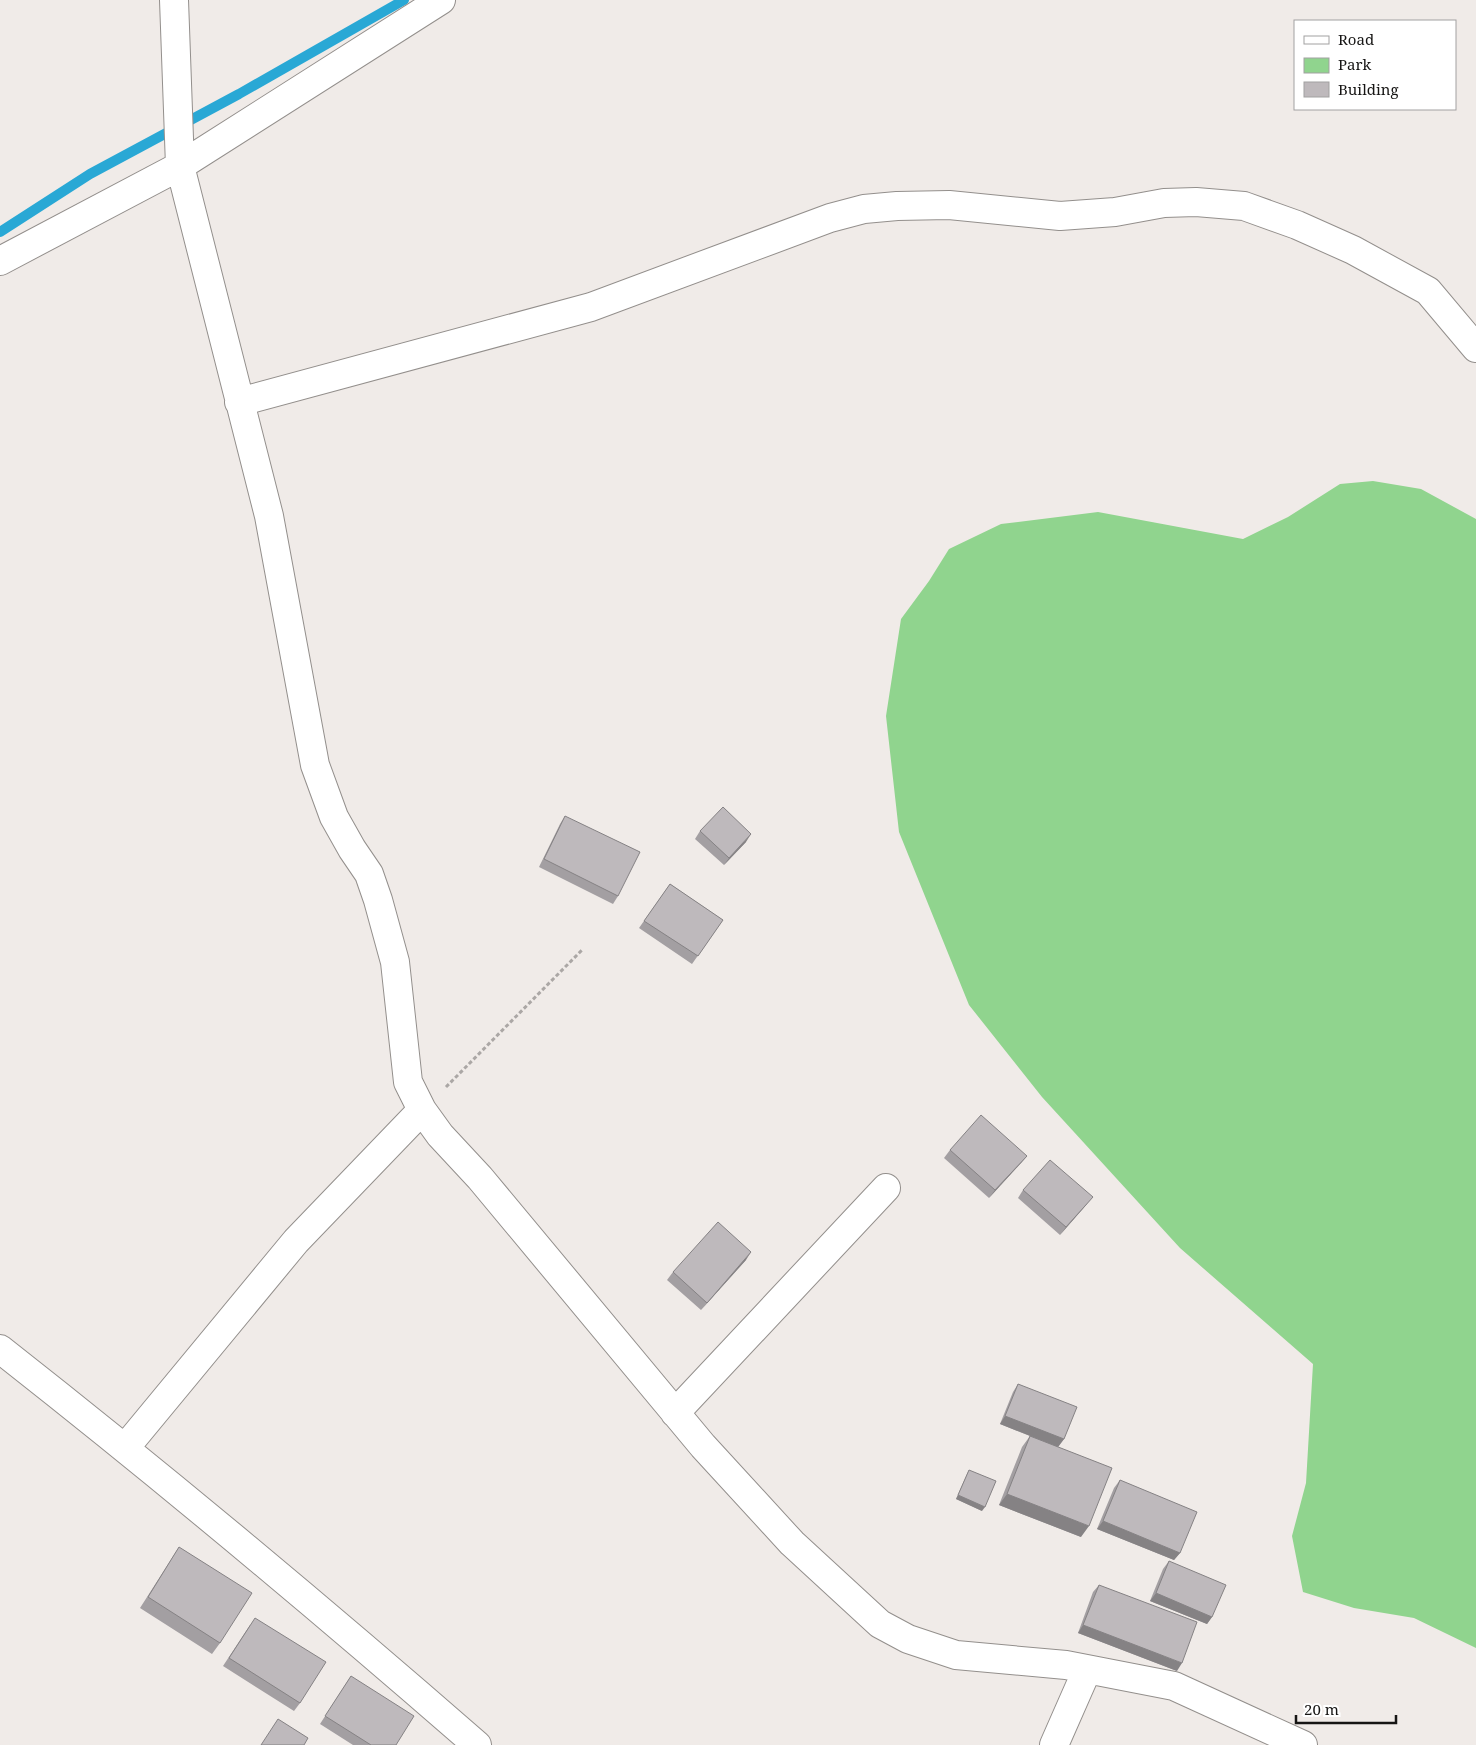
<svg xmlns="http://www.w3.org/2000/svg" width="1476" height="1745" viewBox="0 0 1476 1745" font-family="'Noto Serif',serif">
<rect width="100%" height="100%" fill="#f0ebe8"/>
<path fill="#90d48e" d="M1373,481L1421,489L1476,519V1648L1414,1618L1354,1608L1303,1592L1292,1536L1306,1483L1313,1364L1180,1248L1042,1097L969,1005L899,832L886,716L901,619L929,581L949,549L1001,524L1098,512L1243,539L1288,517L1340,484Z"/>
<g fill="none" stroke-linecap="round" stroke-linejoin="round">
<path stroke="#29a8d5" stroke-width="10" d="M0,232L90,174L239,94L404,0"/>
<defs>
<path id="street" d="M174,0L180,166L269,516L315,765L334,817L352,849L369,874L378,900L395,962L408,1082L422,1110L440,1135L480,1178L703,1446L792,1543L880,1624L908,1639L956,1655L1066,1665L1174,1686L1303,1745
M0,261L180,166L441,0
M239,402L591,307L830,218L864,209L897,206L949,205L1060,216L1115,212L1164,203L1196,202L1244,206L1297,225L1353,250L1428,291L1476,348
M0,1349C163,1477 321,1609 477,1745
M675,1413L886,1188
M125,1448L296,1241L422,1110
M1054,1745L1087,1670"/>
</defs>
<use href="#street" stroke="#938f8c" stroke-width="30"/>
<path stroke="#aba7a5" stroke-width="3" stroke-dasharray="4 2.5" stroke-linecap="butt" d="M446,1087L583,949"/>
<use href="#street" stroke="#fff" stroke-width="28"/>
</g>
<path fill="#a39fa2" d="M565,816L618,896L613,904L539,867L560,824Z
M700,831L746,842L724,865L695,839Z
M670,884L723,920L692,964L639,928Z
M950,1150L1027,1156L1021,1163L989,1198L944,1158Z
M1023,1190L1087,1204L1060,1235L1018,1198Z
M746,1260L701,1310L667,1280L673,1272Z
M1018,1384L1064,1439L1058,1447L1081,1537L999,1505L1022,1447L1030,1436L1000,1424L1013,1392Z
M969,1470L982,1511L956,1499L967,1474Z
M1120,1480L1180,1553L1174,1560L1097,1529L1114,1488Z
M179,1547L220,1643L212,1654L140,1608Z
M1169,1561L1212,1617L1207,1624L1150,1601L1163,1569Z
M1099,1585L1177,1671L1078,1633L1093,1592Z
M250,1625L300,1703L294,1711L223,1666Z
M351,1676L396,1745H353L320,1724Z"/>
<path fill="#858284" d="M751,834L746,842L724,865L729,858Z
M1027,1156L1021,1163L989,1198L995,1190Z
M1093,1197L1087,1204L1060,1235L1066,1227Z
M751,1252L746,1260L701,1310L707,1303Z
M1005,1416L1064,1439L1058,1447L1000,1424Z
M1007,1494L1089,1526L1081,1537L999,1505Z
M958,1495L985,1507L982,1511L956,1499Z
M1103,1521L1180,1553L1174,1560L1097,1529Z
M1156,1593L1212,1617L1207,1624L1150,1601Z
M1083,1625L1182,1663L1177,1671L1078,1633Z"/>
<path fill="#beb9bc" stroke="#858284" d="M723,807L751,834L729,858L700,831Z
M565,816L640,852L618,896L544,859Z
M670,884L723,920L698,956L644,921Z
M981,1115L1027,1156L995,1190L950,1150Z
M1050,1160L1093,1197L1066,1227L1023,1190Z
M718,1222L751,1252L707,1303L673,1272Z
M1018,1384L1077,1407L1064,1439L1005,1416Z
M1030,1436L1112,1468L1089,1526L1007,1494Z
M969,1470L996,1481L985,1507L958,1495Z
M1120,1480L1197,1512L1180,1553L1103,1521Z
M179,1547L252,1593L220,1643L148,1597Z
M1169,1561L1226,1585L1212,1617L1156,1593Z
M1099,1585L1197,1622L1182,1663L1083,1625Z
M255,1618L326,1662L300,1703L229,1658Z
M351,1676L414,1716L396,1745H371L325,1716Z
M278,1719L308,1738L304,1745H261Z"/>
<rect x="1294" y="20" width="162" height="90" fill="#ffffff" stroke="#a2a1a1"/>
<rect x="1304" y="36" width="25" height="8" fill="#ffffff" stroke="#a2a1a1"/>
<text x="1338" y="45" font-size="15" fill="#161514">Road</text>
<rect x="1304" y="58" width="25" height="15" fill="#90d48e" stroke="#a2a1a1"/>
<text x="1338" y="70" font-size="15" fill="#161514">Park</text>
<rect x="1304" y="82" width="25" height="15" fill="#beb9bc" stroke="#a2a1a1"/>
<text x="1338" y="95" font-size="15" fill="#161514">Building</text>
<path d="M1296 1715v8h100v-8" fill="none" stroke="#161514" stroke-width="2.5"/>
<text x="1304" y="1715" font-size="15" fill="#161514" stroke="#ffffff" stroke-width="4" paint-order="stroke">20 m</text>
</svg>
